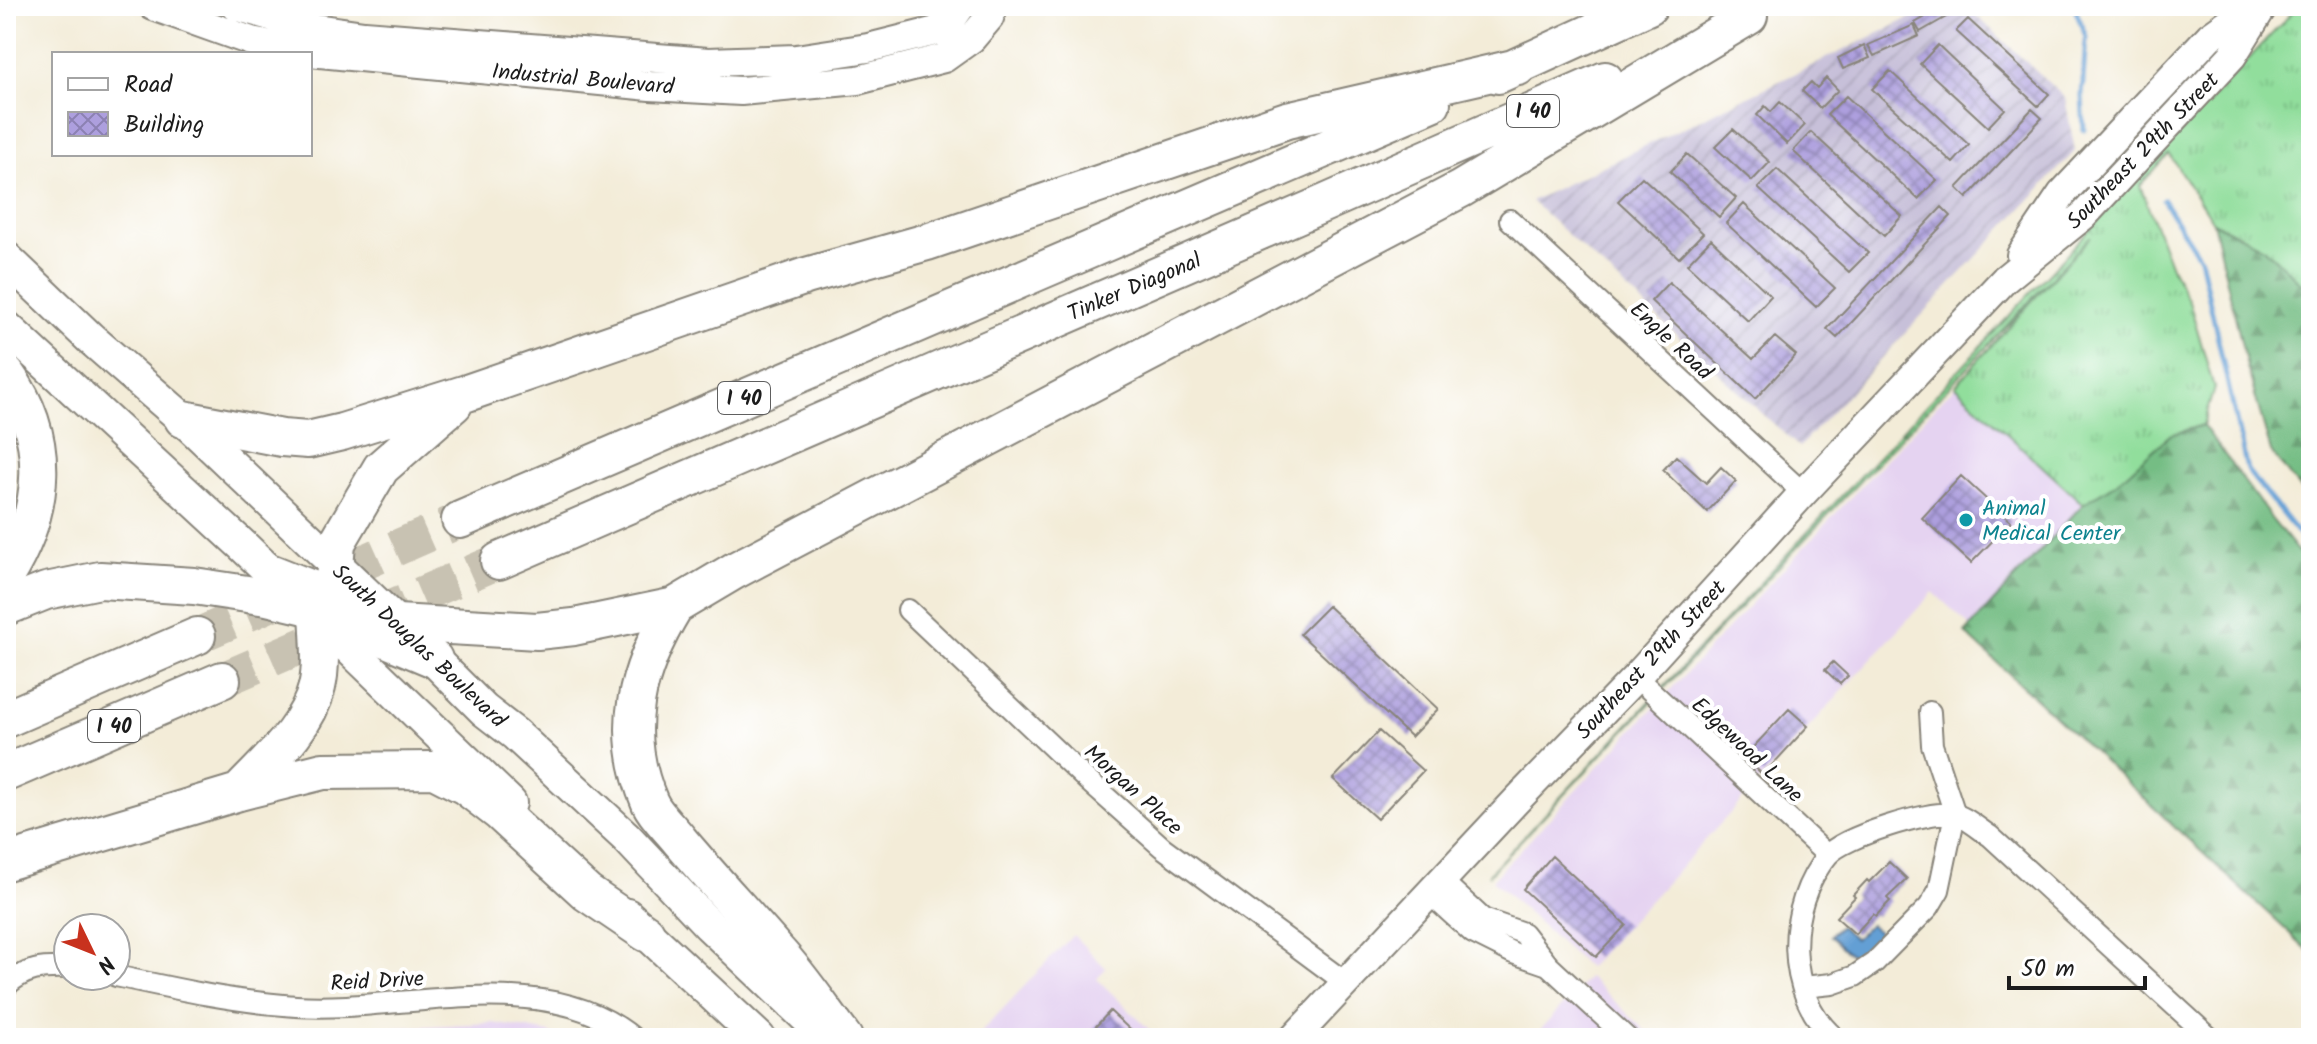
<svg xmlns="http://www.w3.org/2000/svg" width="2317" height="1044" viewBox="0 0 2317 1044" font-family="Kalam,sans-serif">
<defs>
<pattern id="industrial-furrows" width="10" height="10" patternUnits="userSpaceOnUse" patternTransform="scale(2)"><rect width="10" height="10" fill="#c7c0d9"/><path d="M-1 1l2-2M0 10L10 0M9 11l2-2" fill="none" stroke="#aaa4ba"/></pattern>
<pattern id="grass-tufts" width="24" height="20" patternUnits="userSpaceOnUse" patternTransform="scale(2)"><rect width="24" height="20" fill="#91de9c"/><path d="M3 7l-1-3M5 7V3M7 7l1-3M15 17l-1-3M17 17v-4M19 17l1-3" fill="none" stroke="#7cbe86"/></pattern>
<pattern id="forest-firs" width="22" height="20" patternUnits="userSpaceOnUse" patternTransform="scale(2)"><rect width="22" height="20" fill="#74bd84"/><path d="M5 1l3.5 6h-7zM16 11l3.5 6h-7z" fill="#5e996b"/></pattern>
<pattern id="building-cross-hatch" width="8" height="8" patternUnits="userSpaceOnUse" patternTransform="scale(2)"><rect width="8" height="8" fill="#ad9fde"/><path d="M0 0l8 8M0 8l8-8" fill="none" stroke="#8c81b3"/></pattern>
</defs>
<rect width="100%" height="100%" fill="#fff"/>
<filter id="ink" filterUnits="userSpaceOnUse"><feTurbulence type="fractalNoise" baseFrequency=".0125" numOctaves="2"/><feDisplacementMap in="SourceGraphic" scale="16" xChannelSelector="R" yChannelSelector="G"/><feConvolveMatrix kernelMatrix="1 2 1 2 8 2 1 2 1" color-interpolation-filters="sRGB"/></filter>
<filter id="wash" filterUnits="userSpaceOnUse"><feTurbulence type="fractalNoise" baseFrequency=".006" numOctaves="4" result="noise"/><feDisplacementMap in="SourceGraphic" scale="32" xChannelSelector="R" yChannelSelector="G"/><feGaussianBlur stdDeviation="1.8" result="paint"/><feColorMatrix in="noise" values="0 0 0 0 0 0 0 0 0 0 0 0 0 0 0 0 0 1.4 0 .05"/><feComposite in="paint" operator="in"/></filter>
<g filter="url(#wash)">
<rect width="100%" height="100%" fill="#f3ecd8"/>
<path fill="#e5d3f1" d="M1955,386L2083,504L1970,626L1933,592L1588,968L1492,880Z
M1073,935L1106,968L1097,979L1158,1038H975Z
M1589,977L1653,1038H1533Z
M493,1023L550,1033L561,1038H394L383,1028Z"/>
<path fill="url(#industrial-furrows)" d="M1935,6H1966L2065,98L2075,151L1799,447L1531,201Z"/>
<path fill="url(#grass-tufts)" stroke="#567d5c" stroke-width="2" d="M2298,6H2311V293L2264,248L2213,222L2169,154L2140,185L2172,269L2189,301L2214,388L2203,425L2170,436L2119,481L2083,504L1955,386L2091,236L1488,875Z"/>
<path fill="url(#forest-firs)" stroke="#486c50" stroke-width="2" d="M2213,222L2264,248L2311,293V503L2271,452L2247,367Z
M2203,425L2273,521L2311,568V953L1965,633L2083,504L2119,481L2170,435Z"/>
<path fill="#639fd4" stroke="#405e78" stroke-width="2" d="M1870,924L1880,934L1856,960L1830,936L1840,926L1855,939Z"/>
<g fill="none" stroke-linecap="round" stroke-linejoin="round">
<path stroke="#639fd4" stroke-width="5" d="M2074,6L2086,37L2082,96L2084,130
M2163,200L2200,258L2247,470L2311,550"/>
</g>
<g id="blocks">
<path fill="url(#building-cross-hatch)" d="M1945,6H1951L1955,12L1920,32L1915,23Z
M1968,19L2049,94L2038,106L1956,31Z
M1914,25L1919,36L1874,56L1868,45Z
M1864,45L1870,58L1843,69L1838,58Z
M1938,45L2005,109L1988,127L1920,64Z
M1890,71L1969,145L1953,163L1872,89Z
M1826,78L1838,90L1820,108L1802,91L1811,82L1817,88Z
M1846,96L1937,180L1918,199L1827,115Z
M1780,102L1805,125L1787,144L1757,115L1765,106L1771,112Z
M2032,109L2042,118L1967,198L1957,188Z
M1733,129L1770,162L1752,181L1715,147Z
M1811,132L1902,216L1884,236L1793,151Z
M1687,154L1736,198L1719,217L1670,172Z
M1777,169L1868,253L1849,272L1758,188Z
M1642,177L1703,233L1679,258L1618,201Z
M1744,204L1835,288L1816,307L1726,223Z
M1942,207L1951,216L1837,338L1827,329Z
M1711,239L1771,296L1748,321L1687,264Z
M1669,282L1753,359L1775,337L1796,355L1755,399L1651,301Z
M1676,456L1706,483L1721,467L1736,481L1707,512L1663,470Z
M1961,476L2011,522L1971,563L1922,518Z
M1328,606L1438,709L1411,737L1300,634Z
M1833,662L1848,676L1840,684L1825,670Z
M1789,709L1808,726L1763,775L1744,757Z
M1379,731L1423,771L1377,819L1333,779Z
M1552,856L1626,925L1596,957L1523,889Z
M1889,862L1907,879L1887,898L1890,901L1876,916L1873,914L1855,934L1836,917L1855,897L1853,895L1867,880L1869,882Z
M1110,1011L1139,1038H1085Z"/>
</g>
</g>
<g filter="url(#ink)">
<use href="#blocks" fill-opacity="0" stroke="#88847a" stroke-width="2"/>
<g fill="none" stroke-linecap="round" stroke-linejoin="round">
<path stroke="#c8c2b2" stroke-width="36" stroke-dasharray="36 18" stroke-linecap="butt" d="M197,636L460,520
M222,680L499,561"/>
<defs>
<path id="minor" d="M1510,220L1803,493
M908,610L1088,781L1162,847L1346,983
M1636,677L1827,855
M1442,881L1483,919L1523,933L1548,965L1627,1038
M1430,894L1473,933L1513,953L1548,965
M116,976C176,989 235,1002 296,1006C401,1013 545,964 633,1038
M6,986C25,968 43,967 68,968
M1803,987L1832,984L1855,976L1874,963L1929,907L1939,890L1955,814L1932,745L1930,712
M1835,1038C1784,995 1785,905 1828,855C1843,837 1929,810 1953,814C1965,816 1980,830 1990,836L2210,1038"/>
<path id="secondary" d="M153,6L251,41L300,51L650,86L741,91L858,80L944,58L972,38L989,18L993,6
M236,6L308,27L364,35L708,62L796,59L868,48L936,31L951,20L961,6
M2021,255L2062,194L2210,36L2252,6
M1294,1038L1516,801L1636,677L1803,493L2005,279L2084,215L2232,56L2263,6"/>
<path id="primary" d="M6,258L90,338L183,419L397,623L484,710L515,734L626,837L709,925L828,1038
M6,327L242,545L510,803
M627,915L759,1038"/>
<path id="motorway" d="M1498,75L1649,6
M6,374C52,438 46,510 6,575
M183,419L282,438L308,440L342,432L467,393L806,276L927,242L1287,120L1518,67
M460,520L1432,103
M499,561L1316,207L1605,80
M272,573L397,623L537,631L574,627L675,606L734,571L1461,189L1749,16
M675,606C636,670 619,731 650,803C656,816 671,829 680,841C712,879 745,914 777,951C802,978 822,1009 844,1038
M6,607L46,591L100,580L194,586L267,597L310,607
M330,630L337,543L381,468L454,404
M365,630L434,659
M6,719L197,636
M6,773L222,680
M239,792C268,761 307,729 317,687C323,662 318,631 318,605
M6,862L239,792L323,771L434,770L465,786L500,813L587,893L646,933"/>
</defs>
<use href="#minor" stroke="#88847a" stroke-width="24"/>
<use href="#secondary" stroke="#88847a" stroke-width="32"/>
<use href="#primary" stroke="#88847a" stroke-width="36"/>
<use href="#motorway" stroke="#88847a" stroke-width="40"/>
<use href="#minor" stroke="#fff" stroke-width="20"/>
<use href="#secondary" stroke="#fff" stroke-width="28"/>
<use href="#primary" stroke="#fff" stroke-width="32"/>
<use href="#motorway" stroke="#fff" stroke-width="36"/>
</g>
</g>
<circle fill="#0f9aa8" stroke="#fff" stroke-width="3" cx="1966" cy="520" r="8"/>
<g text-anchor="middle" stroke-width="8" stroke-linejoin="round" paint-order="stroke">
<g fill="#fff" stroke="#606060" stroke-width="2">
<rect x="1507" y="95" width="52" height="32" rx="6"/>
<rect x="718" y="382" width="52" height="32" rx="6"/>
<rect x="88" y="710" width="52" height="32" rx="6"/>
</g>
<g font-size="20" font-weight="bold" fill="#1c1c1c">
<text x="1533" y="118">I 40</text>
<text x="744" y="405">I 40</text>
<text x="114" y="733">I 40</text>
</g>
<g font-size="22" fill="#1c1c1c" stroke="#fff">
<text transform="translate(583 78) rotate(5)" y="8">Industrial Boulevard</text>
<text transform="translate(2142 150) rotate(-46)" y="8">Southeast 29th Street</text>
<text transform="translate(1134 286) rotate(-23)" y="8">Tinker Diagonal</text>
<text transform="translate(1672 340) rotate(43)" y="8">Engle Road</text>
<text transform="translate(420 645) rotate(43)" y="8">South Douglas Boulevard</text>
<text transform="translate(1650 659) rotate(-47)" y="8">Southeast 29th Street</text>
<text transform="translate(1748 749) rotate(43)" y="8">Edgewood Lane</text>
<text transform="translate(1134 789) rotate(42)" y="8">Morgan Place</text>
<text transform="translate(377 980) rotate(-3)" y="8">Reid Drive</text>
</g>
<g font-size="22" fill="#0d838f" stroke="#fff" text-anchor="start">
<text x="1982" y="515">Animal<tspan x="1982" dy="25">Medical Center</tspan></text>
</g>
</g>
<rect width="2317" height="1044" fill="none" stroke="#fff" stroke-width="32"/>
<rect x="52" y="52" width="260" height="104" fill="#ffffff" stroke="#a4a4a4" stroke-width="2"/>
<rect x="68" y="78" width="40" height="12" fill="#ffffff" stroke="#a4a4a4" stroke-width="2"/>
<text x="124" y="92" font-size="24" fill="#1c1c1c">Road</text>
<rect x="68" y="112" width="40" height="24" fill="url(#building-cross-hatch)" stroke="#a4a4a4" stroke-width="2"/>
<text x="124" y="132" font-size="24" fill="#1c1c1c">Building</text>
<g transform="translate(92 952) rotate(133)"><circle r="38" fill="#ffffff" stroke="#a4a4a4" stroke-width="2"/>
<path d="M0-6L14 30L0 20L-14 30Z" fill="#c8321e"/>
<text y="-12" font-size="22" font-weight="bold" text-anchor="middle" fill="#1c1c1c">N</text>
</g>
<path d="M2009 976v12h136v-12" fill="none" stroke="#1c1c1c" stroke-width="4"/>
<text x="2021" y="976" font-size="24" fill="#1c1c1c" stroke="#ffffff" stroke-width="6" paint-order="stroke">50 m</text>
</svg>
